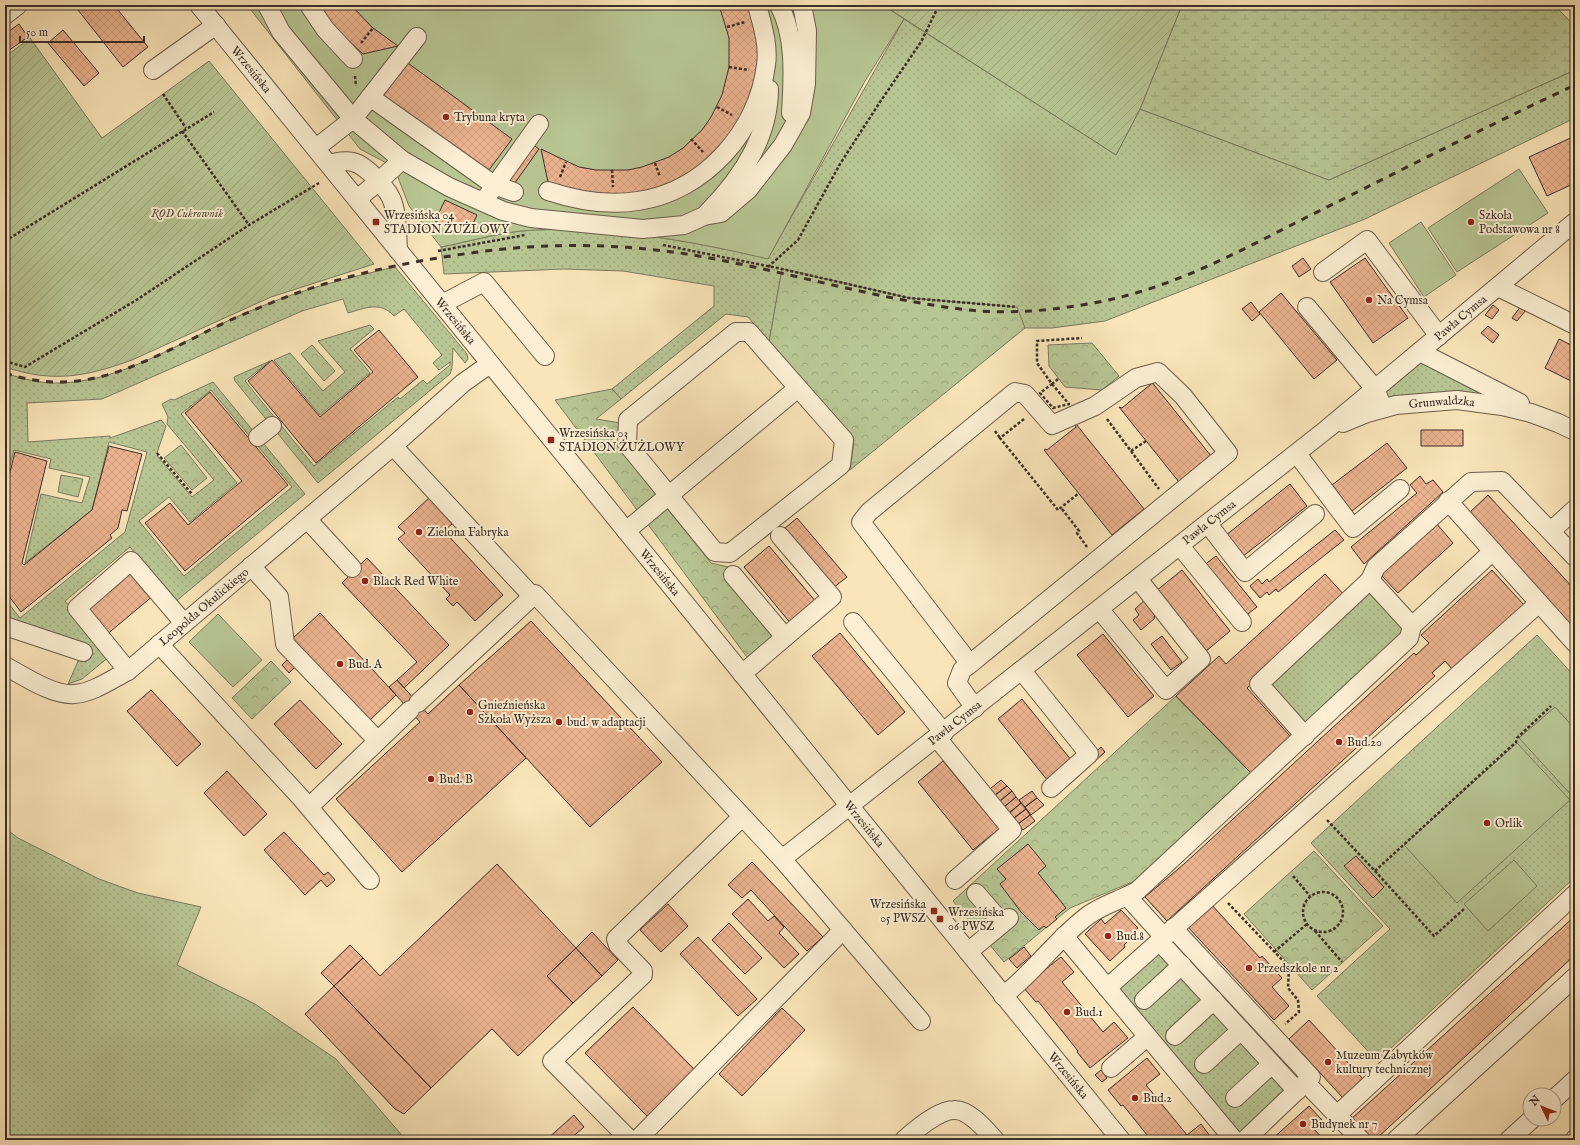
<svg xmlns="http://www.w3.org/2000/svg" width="1580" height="1145" viewBox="0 0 1580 1145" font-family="'IM FELL English',serif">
<defs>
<pattern id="grass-dots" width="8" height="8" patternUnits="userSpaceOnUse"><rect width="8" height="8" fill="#b8c694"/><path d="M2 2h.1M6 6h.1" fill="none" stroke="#9faa80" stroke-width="1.8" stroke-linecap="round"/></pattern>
<pattern id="forest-crowns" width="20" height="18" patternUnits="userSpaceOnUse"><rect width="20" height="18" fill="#b8c694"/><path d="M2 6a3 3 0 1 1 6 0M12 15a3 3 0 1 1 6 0" fill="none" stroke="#9faa80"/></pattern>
<pattern id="wetland-marsh" width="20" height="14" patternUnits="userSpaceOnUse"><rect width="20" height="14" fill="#b8c694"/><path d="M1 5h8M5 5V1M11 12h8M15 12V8" fill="none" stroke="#9faa80"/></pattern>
<pattern id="garden-furrows" width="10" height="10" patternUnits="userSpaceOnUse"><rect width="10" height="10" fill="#b8c694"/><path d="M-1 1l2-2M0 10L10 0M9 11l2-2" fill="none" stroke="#9faa80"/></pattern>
<pattern id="building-cross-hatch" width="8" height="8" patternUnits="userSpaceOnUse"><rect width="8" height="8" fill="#ebb38f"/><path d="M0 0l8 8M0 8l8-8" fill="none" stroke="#ca9a7b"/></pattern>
</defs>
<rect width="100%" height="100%" fill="#f9e5b9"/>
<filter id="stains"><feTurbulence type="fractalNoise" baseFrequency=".005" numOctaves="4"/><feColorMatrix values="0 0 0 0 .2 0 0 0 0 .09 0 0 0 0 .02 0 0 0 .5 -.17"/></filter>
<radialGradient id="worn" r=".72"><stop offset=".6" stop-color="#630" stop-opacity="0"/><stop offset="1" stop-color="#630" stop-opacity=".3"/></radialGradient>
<path fill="url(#grass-dots)" stroke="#7a7a5e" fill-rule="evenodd" d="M904,19L1116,155L1140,109L1329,180L1575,70V118L1365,219L1105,321L1052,328H1025L909,298L782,269L769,342L748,317L726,314L621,399L612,389L714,306V286L623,271L565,269L444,274L441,247C467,242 494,234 521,231C599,224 692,241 768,258Z
M395,267L467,354L468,359L465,363L453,348L452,368L450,374L318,483L235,381L234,377L270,361L245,381L314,466L398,397L400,399L423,380L427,384L450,365V362L439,370L433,363L442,355L404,309L394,316C381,301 365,308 348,313L343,299L302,311L102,399L27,403L28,442L110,436V438L161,420L166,426L157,453L158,457L192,497L214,480L167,424L168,417L162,404L171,399L174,400L213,382L305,494L175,602L130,547L65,601L110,656L82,679L68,684L82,652L5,628V599L20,618L125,532L147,452L109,442L92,510L25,563L41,494L82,503L90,477L49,468L51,459L14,450L5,484V373C23,379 42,384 61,383C110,381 153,358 195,337C218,325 242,314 267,304C308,288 351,277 395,267ZM211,390L292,487L184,576L139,521L169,497L190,522L237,483L181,414Z
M370,325L374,329L350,349L370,373L320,415L274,360L290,353L323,391L345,372L318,341Z
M1420,352L1502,406L1367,413Z
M1370,580L1412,626L1300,730L1259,684Z
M1537,635L1575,677V877L1377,1061L1317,996L1390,929L1311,843Z
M5,828L18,838L99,879L138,893L201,907L177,965L255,1004L336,1059L406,1140H5Z
M1173,928L1311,1077L1245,1140L1107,988Z"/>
<path fill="url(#forest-crowns)" stroke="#7a7a5e" d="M782,269L909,298L1017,307L1025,328L850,470L854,440L769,342Z
M1092,343L1119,376L1102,390L1065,387L1049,366L1048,345Z
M312,345L335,371L324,381L301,354Z
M612,389L621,399L596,419L621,423L624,427L610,437L711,563L728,567L785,637L753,665L555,400Z
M181,445L207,478L192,490L164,458Z
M61,475L83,479L78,497L58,492Z
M271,661L291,682L252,719L232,698Z
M1176,696L1251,773L1137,880L1070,908L1004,962L953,901Z
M1314,851L1383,926L1312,990L1244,914Z"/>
<path fill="url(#wetland-marsh)" stroke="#7a7a5e" d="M1182,5H1554L1575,26V70L1329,180L1140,109Z"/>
<path fill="url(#garden-furrows)" stroke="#7a7a5e" d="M883,5H1182L1140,109L1116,155Z
M30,38L102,138L209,61L374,264L271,297L132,360C85,377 53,383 5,367V57Z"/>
<path fill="#b8c694" stroke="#7a7a5e" d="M247,5H883L904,19L865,81L768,259C692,241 599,224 521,231C494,234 467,242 441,247L409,206L394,167L360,149Z
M1519,169L1548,213L1457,272L1428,228Z
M1421,222L1456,275L1424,297L1389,243Z
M218,614L262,660L233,687L189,642Z
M1555,707L1575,729L1574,798L1519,738Z
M1517,743L1570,800L1457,903L1404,845Z
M1514,860L1537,886L1488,931L1464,904Z"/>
<path fill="url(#building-cross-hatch)" stroke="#3c2e27" d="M74,5H114L148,47L123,67Z
M319,5H351L373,28L398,46L363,54L332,25Z
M719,5H751L755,19L759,57L754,88L732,135L696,171L651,193L601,198L548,182L541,149L579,167L596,170H628L642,167L669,157L683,148L702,130L711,117L722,95L729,67V38Z
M19,24L28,37L5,53V34Z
M63,30L99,73L84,86L48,43Z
M405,61L512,139L486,174L379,96Z
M1575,136V183L1547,196L1529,157Z
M532,144L539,149L512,187L501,188Z
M445,200L477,215L469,232L463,229L461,233L435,221Z
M1303,258L1311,269L1299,277L1292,266Z
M1365,258L1408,318L1373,343L1330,282Z
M1281,293L1337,360L1314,379L1259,312Z
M1251,302L1260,314L1252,321L1242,309Z
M1493,305L1499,310L1492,319L1485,315Z
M1521,306L1526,310L1517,321L1512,318Z
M1488,326L1499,335L1493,343L1481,333Z
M379,330L418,377L316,463L248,381L272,360L320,417L373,372L354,350Z
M1559,339L1575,347V383L1545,368Z
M1151,381L1211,456L1179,482L1119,407L1122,408L1151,384Z
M210,392L288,485L185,571L145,523L170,503L188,525L242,481L185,413Z
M1076,424L1144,509L1112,535L1044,450L1046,449L1047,450L1076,427L1075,425Z
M1421,430H1463V446H1421Z
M1387,443L1407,468L1352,511L1332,485Z
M109,446L142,454L127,511L122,510L118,528L110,535L112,538L21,612L5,591V492L15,452L47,461L22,563L24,565L92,510Z
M1420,476L1426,484L1433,480L1443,492L1364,564L1351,547L1417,493L1410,485Z
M1290,484L1307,506L1242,557L1225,536Z
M432,495L445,509L442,512L452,524L444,531L503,595L475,621L457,602L453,606L446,599L450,595L398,539L405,533L398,527Z
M1488,495L1575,590V634L1467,515Z
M797,518L847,577L833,588L784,529Z
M1436,523L1453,543L1398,593L1380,574Z
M1335,530L1344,540L1278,592L1276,589L1269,595L1267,592L1260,598L1250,586L1258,579L1262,584L1267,579L1269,582Z
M769,546L817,603L792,625L744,567Z
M1216,556L1257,607L1244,617L1203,566Z
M367,558L449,645L404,688L397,680L417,662L342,583Z
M132,569L154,595L105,636L84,610Z
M1182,570L1230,631L1205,652L1156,591Z
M1492,570L1524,605L1453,670L1445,661L1432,673L1435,676L1167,921L1145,897L1184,864L1414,653L1416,655L1429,643L1421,635Z
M1325,574L1346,597L1247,688L1291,737L1251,773L1176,696L1219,656L1226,664Z
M1145,600L1155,613L1154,619L1141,630L1133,620L1139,615L1135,609Z
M320,613L396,695L368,722L291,640Z
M531,621L662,762L590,827L459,685Z
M840,633L905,712L878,735L812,656Z
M1103,634L1154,696L1128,717L1077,655Z
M1162,636L1182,662L1171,670L1151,644Z
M290,657L298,664L289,673L282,665Z
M397,680L428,714L459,685L526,758L402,872L336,799L420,722L389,687Z
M151,690L201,744L177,766L127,711Z
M1022,699L1072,761L1048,781L998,719Z
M300,700L342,744L316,769L274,724Z
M1101,747L1105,752L1072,782L1068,778Z
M943,761L999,829L973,850L918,782Z
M227,771L267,814L244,836L204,793Z
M1001,780L1007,786L995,795L990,789Z
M1007,786L1012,791L1000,801L995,795Z
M1012,791L1016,797L1004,807L1000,801Z
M1032,791L1037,798L1025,807L1019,800Z
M1016,797L1021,803L1009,813L1004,807Z
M1037,798L1044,805L1031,815L1025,807Z
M1021,803L1026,809L1014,818L1009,813Z
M1026,809L1030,815L1018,824L1014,818Z
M1030,815L1035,821L1023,830L1018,824Z
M284,832L324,875L328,872L335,880L327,887L321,880L305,895L264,850Z
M1028,844L1046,866L1038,873L1066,908L1055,917L1057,919L1046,928L1044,926L1039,930L1021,912L1000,884L1006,879L997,869Z
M1356,856L1384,887L1373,898L1344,866Z
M752,862L823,937L807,951L751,890L742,898L728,885Z
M497,864L576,948L547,976L573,1003L518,1056L492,1029L431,1088L334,986L363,958L380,976Z
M748,899L768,921L774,916L784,927L779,933L799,954L784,968L732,914Z
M668,904L688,926L661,952L640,930Z
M1211,904L1260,958L1262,956L1282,978L1272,987L1289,1006L1274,1020L1187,926Z
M1121,910L1138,928L1127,938L1129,940L1124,945L1125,947L1110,961L1085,934L1101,919L1105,924Z
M1575,916V955L1375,1140H1368L1350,1120Z
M729,923L762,958L745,974L712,940Z
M592,932L618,960L602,976L576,948Z
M698,937L757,999L738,1016L680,954Z
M350,945L363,958L334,986L321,973Z
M1024,947L1031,956L1017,968L1009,959Z
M576,948L602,976L573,1003L547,976Z
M1061,957L1074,972L1062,982L1103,1032L1114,1022L1128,1038L1090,1068L1077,1052L1078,1051L1038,1001L1036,1002L1023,987Z
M334,986L431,1088L404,1114L395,1109L305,1014Z
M633,1007L696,1071L648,1117L585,1053Z
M782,1008L805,1030L742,1096L719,1074Z
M1309,1020L1363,1079L1343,1098L1289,1039Z
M1147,1058L1160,1074L1146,1085L1187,1135L1201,1124L1213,1140H1151L1123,1105L1121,1106L1108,1090Z
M1101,1070L1107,1078L1102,1082L1095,1075Z
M1309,1106L1322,1120L1313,1128L1324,1140H1271Z
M574,1115L584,1127L569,1140H546Z"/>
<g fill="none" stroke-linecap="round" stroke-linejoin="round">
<defs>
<g id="minor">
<path id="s1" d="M199,5L1121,1140"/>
<path d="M267,5L281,32L353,119L402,160L449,187L503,211L531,218L643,229L684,225L704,216L721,213L748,190L783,145L801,113L806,84L807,31L802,5"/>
<path d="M309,5L325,29L353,59"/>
<path d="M779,5C796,36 793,79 791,113"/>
<path d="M5,15L18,5"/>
<path d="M153,70L216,25"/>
<path d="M370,97L494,185L514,192"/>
<path d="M316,148L353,119L417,37"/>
<path d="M329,164C337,162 345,160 353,162C366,165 390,191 393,203C398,218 397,235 398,250"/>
<path d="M548,191C578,201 607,206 638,201C705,191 758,131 766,65C769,45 762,24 757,5"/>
<path d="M488,195L539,124"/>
<path d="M357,199L378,182L402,160"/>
<path d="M707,213C741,179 769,138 769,89"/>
<path d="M1323,272L1367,240L1439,336"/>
<path d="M1498,287L1575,325"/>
<path d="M442,304L484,282L545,356"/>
<path d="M1307,307L1375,389L1380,401"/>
<path d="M736,332H749L844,440L841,465L730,553L715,552L627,444L628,420Z"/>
<path d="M1420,352L1520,403"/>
<path id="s2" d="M1343,423L1367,413L1396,405L1457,400L1502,406L1531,413L1558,423L1575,431"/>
<path d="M258,437L272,426"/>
<path d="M393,446L532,596"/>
<path d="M1297,454L1353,528L1400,489"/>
<path d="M1448,501L1575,643"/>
<path d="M307,519L352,568"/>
<path d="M1208,524L1245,572L1315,514"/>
<path d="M626,531L798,388"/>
<path d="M1551,531L1575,509"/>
<path d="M1180,546L1242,622"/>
<path d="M251,566L279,597L285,644L377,740"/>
<path d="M733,575L785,637"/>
<path d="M1370,580L1412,626"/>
<path d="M1100,610L1166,690L1201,659L1138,579"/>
<path d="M853,622L944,733"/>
<path d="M5,626L83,652"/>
<path d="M159,644L302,799L370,880"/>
<path d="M970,664L1228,453L1183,396L1158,372L1136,378L1095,406L1052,425L1025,394L1015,392L869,512L861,522L970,664L962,670L957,683L975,708"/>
<path id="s3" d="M5,666C24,676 53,696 74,694C93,693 112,679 128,671L393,446L463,383L490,364"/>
<path d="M128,671L77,608L131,561L184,623"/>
<path d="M1022,671L1089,754L1051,788"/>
<path d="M742,674L832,597L780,536"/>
<path id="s4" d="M418,703L535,594L782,859L1327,429L1575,222"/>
<path d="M1305,736L1259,684L1370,580L1376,567L1471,482L1502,481L1575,557"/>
<path d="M937,738L1012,830L955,880"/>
<path d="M309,807L410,710"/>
<path d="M782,859L921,1021"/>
<path d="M976,893L1002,923"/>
<path d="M1127,896L1137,891L1409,638L1412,626L1493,551"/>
<path d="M1173,928L1311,1077L1245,1140"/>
<path d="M1064,936L1234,1140"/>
<path d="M1159,941L1297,1091"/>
<path d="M968,952L1009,918"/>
<path d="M1107,988L1539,603"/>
<path d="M1003,996C1033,973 1055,941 1086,917C1097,908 1114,902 1127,896L1164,937"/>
<path d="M1144,1000L1182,965"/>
<path d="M1175,1036L1214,1000"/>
<path d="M1204,1064L1241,1030"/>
<path d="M1111,1068L1147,1037"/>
<path d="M1306,1083L1361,1140"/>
<path d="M1235,1098L1272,1064"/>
<path d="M1554,1099L1575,1080"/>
<path d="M1337,1115L1575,894"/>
<path d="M630,1140L552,1061L643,975V971L618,945L616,939L742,817"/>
<path d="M637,1140L843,930"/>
<path d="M904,1140C915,1130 939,1110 954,1110C969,1109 986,1130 995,1140"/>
<path d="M1396,1140L1575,977"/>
<path d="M1509,1140L1532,1119"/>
<path d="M1574,1140L1575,1139"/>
</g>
</defs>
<use href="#minor" stroke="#6b5c4c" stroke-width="20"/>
<path stroke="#3c2e27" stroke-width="2.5" stroke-dasharray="3 2" stroke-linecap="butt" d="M727,27L745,22
M361,43L373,28
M729,67L749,70
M355,76L356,86
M163,94L186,128
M717,107L732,115
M182,131L249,225
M691,139L703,152
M655,163L660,177
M612,170L613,187
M560,177L566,162
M5,241L214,112
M663,245L782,269L909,298L1017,307
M438,251L525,235
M768,267L798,240L840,164L880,102L921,42L939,5
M5,361L25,367L138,299L249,225L319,183
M1058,379L1052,384L1037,363V341L1082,338
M1052,384L1069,404L1053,408L1040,393Z
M1024,419L1000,438L1058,510L1079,493
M1107,419L1131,451L1146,441
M995,431L1000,438
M1131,451L1159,489
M157,453L192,494
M1062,509L1079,531L1077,533L1087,547
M1327,820L1375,871L1516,742L1517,738L1551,706
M1375,871L1434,936L1464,909
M1293,876L1310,896
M1303 912a20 20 0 1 1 40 0a20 20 0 1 1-40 0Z
M1228,903L1289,967L1288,988L1298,1000L1299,1012L1285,1024
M1315,931L1342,962
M1274,952L1307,924"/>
<use href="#minor" stroke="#fbeed2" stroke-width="18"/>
<path stroke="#3c2e27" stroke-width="3" stroke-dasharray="7 7" stroke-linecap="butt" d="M5,373C77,397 131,369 194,338C228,320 264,305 300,292C357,272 418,260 478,252C560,241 644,244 725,261C806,277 887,301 969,310C1017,315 1070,309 1117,298C1184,282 1246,248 1307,217C1396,173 1485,127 1575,85"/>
</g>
<g fill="#8f2418" stroke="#fbeed2" stroke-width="1.5">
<circle cx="446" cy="117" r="4"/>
<rect x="372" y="218" width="8" height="8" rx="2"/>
<circle cx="1471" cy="222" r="4"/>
<circle cx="1369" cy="300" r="4"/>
<rect x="547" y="436" width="8" height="8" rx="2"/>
<circle cx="419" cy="532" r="4"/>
<circle cx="365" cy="581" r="4"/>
<circle cx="340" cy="664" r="4"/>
<circle cx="470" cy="712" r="4"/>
<circle cx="559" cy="722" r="4"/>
<circle cx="1339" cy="742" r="4"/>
<circle cx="431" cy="779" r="4"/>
<circle cx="1487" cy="823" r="4"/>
<rect x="930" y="907" width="8" height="8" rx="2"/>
<rect x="936" y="915" width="8" height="8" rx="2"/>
<circle cx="1108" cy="936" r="4"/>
<circle cx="1249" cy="968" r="4"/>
<circle cx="1067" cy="1012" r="4"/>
<circle cx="1328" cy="1062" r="4"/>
<circle cx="1135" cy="1098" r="4"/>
<circle cx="1303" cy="1124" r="4"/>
</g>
<g text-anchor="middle" stroke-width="4" stroke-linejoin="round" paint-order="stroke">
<g font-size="12" fill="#3c2e27" stroke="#fbeed2">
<text dy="4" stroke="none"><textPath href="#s1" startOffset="83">Wrzesińska</textPath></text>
<text dy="4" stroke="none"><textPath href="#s4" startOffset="1390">Pawła Cymsa</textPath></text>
<text dy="4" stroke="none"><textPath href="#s1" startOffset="407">Wrzesińska</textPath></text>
<text dy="4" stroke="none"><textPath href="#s2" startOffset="102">Grunwaldzka</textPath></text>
<text dy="4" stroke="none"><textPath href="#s4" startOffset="1066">Pawła Cymsa</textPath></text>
<text dy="4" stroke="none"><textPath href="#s1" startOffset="731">Wrzesińska</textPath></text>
<text dy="4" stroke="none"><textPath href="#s3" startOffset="234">Leopolda Okulickiego</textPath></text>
<text dy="4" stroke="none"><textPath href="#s4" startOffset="742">Pawła Cymsa</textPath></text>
<text dy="4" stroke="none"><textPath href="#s1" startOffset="1055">Wrzesińska</textPath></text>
<text dy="4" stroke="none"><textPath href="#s1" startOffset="1379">Wrzesińska</textPath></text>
</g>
<g font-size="12" fill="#3c2e27" stroke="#fbeed2" text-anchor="start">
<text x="454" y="121">Trybuna kryta</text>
<text x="384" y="219">Wrzesińska 04<tspan x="384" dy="14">STADION ŻUŻLOWY</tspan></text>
<text x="1479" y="219">Szkoła<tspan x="1479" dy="14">Podstawowa nr 8</tspan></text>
<text x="1377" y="304">Na Cymsa</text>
<text x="559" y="437">Wrzesińska 03<tspan x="559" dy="14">STADION ŻUŻLOWY</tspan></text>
<text x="427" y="536">Zielona Fabryka</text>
<text x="373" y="585">Black Red White</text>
<text x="348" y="668">Bud. A</text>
<text x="478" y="709">Gnieźnieńska<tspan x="478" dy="14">Szkoła Wyższa</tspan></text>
<text x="567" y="726">bud. w adaptacji</text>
<text x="1347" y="746">Bud.20</text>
<text x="439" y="783">Bud. B</text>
<text x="1495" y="827">Orlik</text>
<text x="926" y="908" text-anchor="end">Wrzesińska<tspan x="926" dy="14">05 PWSZ</tspan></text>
<text x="948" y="916">Wrzesińska<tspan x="948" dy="14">06 PWSZ</tspan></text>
<text x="1116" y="940">Bud.8</text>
<text x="1257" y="972">Przedszkole nr 2</text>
<text x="1075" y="1016">Bud.1</text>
<text x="1336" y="1059">Muzeum Zabytków<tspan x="1336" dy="14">kultury technicznej</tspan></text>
<text x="1143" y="1102">Bud.2</text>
<text x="1311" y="1128">Budynek nr 7</text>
</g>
<g font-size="12" font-style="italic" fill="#5b5442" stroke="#fbeed2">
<text x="187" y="217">ROD Cukrownik</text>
</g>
</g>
<rect width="1580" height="1145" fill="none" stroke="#f9e5b9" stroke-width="20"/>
<rect x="6" y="6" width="1568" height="1133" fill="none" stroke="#3c2e27" stroke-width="2"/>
<rect x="10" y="10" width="1560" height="1125" fill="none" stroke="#3c2e27"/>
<g transform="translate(1542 1107) rotate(313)"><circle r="19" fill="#fbeed2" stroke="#afa18e"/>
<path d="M0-3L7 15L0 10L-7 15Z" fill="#8f2418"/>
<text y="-6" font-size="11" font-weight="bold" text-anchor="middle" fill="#3c2e27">N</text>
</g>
<path d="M20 36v6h124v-6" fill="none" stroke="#3c2e27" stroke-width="2"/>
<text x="26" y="36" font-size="12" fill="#3c2e27" stroke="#fbeed2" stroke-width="3" paint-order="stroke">50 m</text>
<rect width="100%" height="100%" filter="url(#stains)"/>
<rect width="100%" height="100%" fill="url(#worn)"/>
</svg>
